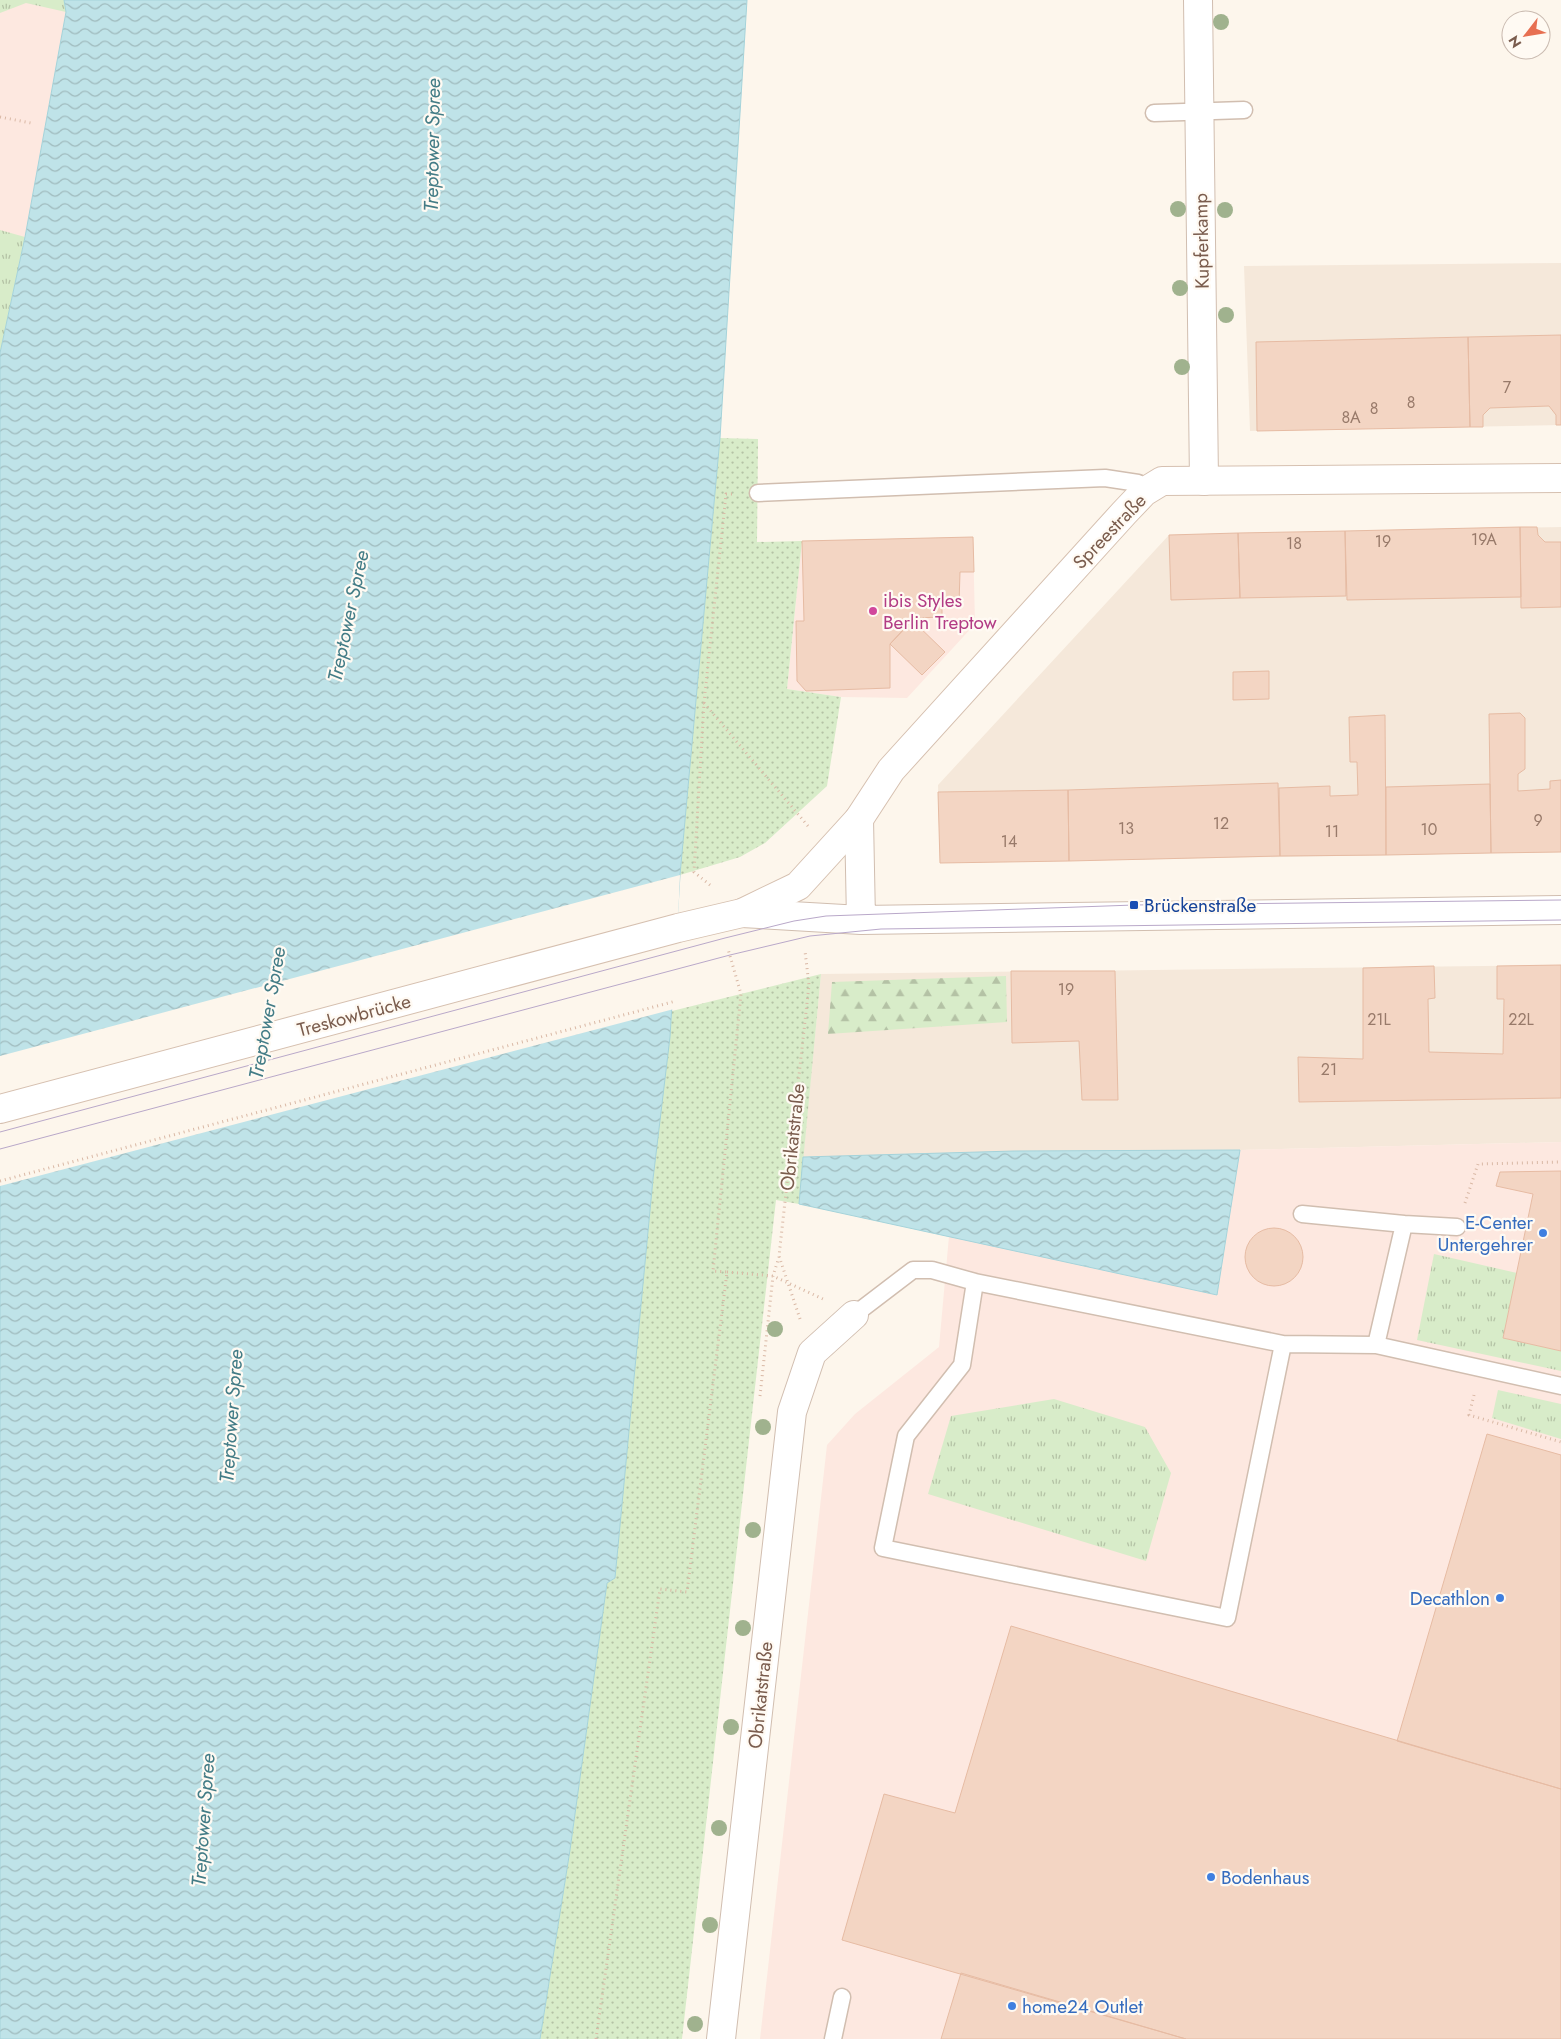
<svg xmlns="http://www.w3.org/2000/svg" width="1561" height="2039" viewBox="0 0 1561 2039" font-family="Jost,sans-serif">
<defs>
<pattern id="grass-tufts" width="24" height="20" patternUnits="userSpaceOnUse" patternTransform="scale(1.25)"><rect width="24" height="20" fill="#d8ecc9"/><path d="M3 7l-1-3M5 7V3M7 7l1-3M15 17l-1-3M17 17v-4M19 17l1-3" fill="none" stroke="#b4c2a5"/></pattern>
<pattern id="forest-firs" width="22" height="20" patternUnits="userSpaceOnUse" patternTransform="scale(1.25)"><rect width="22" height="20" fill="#d8ecc9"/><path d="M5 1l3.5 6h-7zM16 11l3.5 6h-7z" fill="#b4c2a5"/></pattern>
<pattern id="park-dots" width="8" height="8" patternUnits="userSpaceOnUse" patternTransform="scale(1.25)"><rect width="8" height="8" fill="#d8ecc9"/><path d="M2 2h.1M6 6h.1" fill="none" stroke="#b4c2a5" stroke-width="1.8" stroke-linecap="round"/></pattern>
<pattern id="water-waves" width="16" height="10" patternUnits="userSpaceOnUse" patternTransform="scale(1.25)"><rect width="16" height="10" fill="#bfe3e8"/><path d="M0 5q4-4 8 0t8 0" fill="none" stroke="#a0bbbe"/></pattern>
</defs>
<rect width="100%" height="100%" fill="#fdf6ec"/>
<path fill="#f5e8da" d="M1561,263V425L1250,431L1244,266Z
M1561,527V852L940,863L938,785L1169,535Z
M1561,965V1142L1240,1150L1014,1151L803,1157L821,974Z"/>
<path fill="#fde8e0" d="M0,0H64L66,12L25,237L0,353Z
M973,537L975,624L907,698L841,697L787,689L802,541Z
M1561,1142V2039H760L827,1445L855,1414L939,1347L949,1236L1217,1295L1240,1150Z"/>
<path fill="url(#grass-tufts)" d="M0,0H64L66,12L26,3L0,13Z
M0,230L25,237L0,353Z
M1434,1254L1517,1273L1503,1338L1561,1351V1371L1417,1340Z
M1498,1390L1561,1404V1439L1492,1418Z
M1054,1399L1145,1427L1171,1473L1146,1561L928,1494L951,1416Z"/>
<path fill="url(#forest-firs)" d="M1006,976L1007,1022L828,1034L832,982Z"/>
<path fill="url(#park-dots)" d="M720,438L758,439L757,542L802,541L787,689L841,697L827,786L765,843L740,857L680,875Z
M821,974L799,1204L776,1200L682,2039H540L570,1850L607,1583L615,1578L653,1179L672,1011Z"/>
<path fill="url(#water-waves)" stroke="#a5d3da" d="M64,0H747L720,438L680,875L670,1037L653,1179L615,1578L607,1583L570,1850L540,2039H0V353L25,237L66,12Z
M1240,1150L1217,1295L799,1204L803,1157L1014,1151Z"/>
<path fill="#fdf6ec" d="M680,875L674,1009L0,1186V1056Z"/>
<path fill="#f3d5c3" stroke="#e6bba3" d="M1561,335V425H1556V415L1549,406L1490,408L1483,415V427H1470L1468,337Z
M1468,337L1470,427L1257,431L1256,342Z
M1520,527H1537L1538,535L1545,542H1561V607L1521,608Z
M1520,527L1521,597L1347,600L1345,531Z
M1345,531L1346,596L1240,598L1238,533Z
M1238,533L1240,598L1171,600L1169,535Z
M973,537L974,572H960L959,604L942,605V617L915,618L890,644V688L806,691L797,681L796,621H804L802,541Z
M912,620L945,652L922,675L890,644Z
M1269,671V699L1233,700V672Z
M1520,713L1525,718V769L1518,774V791L1550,789V781L1561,780V852L1491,853L1489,714Z
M1385,715L1386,855L1280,856L1279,788L1330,786V796L1358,795L1357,762H1350L1349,717Z
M1278,783L1280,856L1069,861L1068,790Z
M1490,784L1491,853L1386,855V787Z
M1068,790L1069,861L940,863L938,792Z
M1561,965V1098L1299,1102L1298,1057L1363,1059V968L1434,966L1435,998L1428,999L1429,1052L1503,1054L1504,999H1497V966Z
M1011,971H1115L1118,1100H1082L1079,1041L1012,1043Z
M1561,1171V1351L1503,1338L1533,1194L1496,1186L1500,1172Z
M1245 1257a29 29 0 1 1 58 0a29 29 0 1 1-58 0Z
M1487,1434L1561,1455V1789L1397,1741Z
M1011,1626L1561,1789V2039H1186L842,1940L884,1794L955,1813Z
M961,1973L1186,2039H941Z"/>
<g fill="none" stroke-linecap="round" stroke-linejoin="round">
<defs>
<path id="service" d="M1154,113L1244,110
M758,493L1105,478L1138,483L1144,492
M1302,1214L1404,1224L1376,1345
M1404,1224L1457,1227
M854,1315L913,1270H932L975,1282
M1283,1344L1227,1618L883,1548L906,1436L962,1365L975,1282L1283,1344L1376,1345L1561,1386
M833,2039L842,1997"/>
<path id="minor" d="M1198,0L1204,481
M859,819L861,920
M742,913L861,920L1561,910
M721,2039L792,1412L812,1353L854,1315"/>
<path id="secondary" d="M0,1109L678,928L742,913L798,886L859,819L891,770L1124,513L1144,492L1162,481L1561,478"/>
</defs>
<use href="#service" stroke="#d1beb0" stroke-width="19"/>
<use href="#minor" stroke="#d1beb0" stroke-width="30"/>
<use href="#secondary" stroke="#d6c0b0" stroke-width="30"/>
<path stroke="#d9b8a5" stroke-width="3" stroke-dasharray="1 4" stroke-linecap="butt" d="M0,117L31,123
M704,703L808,826
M710,885L694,872L704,703L726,494H732
M0,1181L676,1001
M1465,1203L1478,1164L1561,1162
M727,1272L773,1276L823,1299
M800,1319L779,1256L809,985L805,951
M1474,1395L1469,1415L1561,1442
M760,1396L773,1276L779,1257
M596,2039L660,1589L687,1592L727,1272L713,1271L741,994L728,949"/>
<use href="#service" stroke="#fff" stroke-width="16"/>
<use href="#minor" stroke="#fff" stroke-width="28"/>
<use href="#secondary" stroke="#fff" stroke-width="28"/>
<path stroke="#b9a8c9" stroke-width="1" d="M0,1132L725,938L794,921L826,916L1134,905L1561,900
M0,1149L730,955L810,936L881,929L1561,920"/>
</g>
<g fill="#a0b28e">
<circle cx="1221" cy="22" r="8"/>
<circle cx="1178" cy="209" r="8"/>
<circle cx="1225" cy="210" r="8"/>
<circle cx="1180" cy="288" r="8"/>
<circle cx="1226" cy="315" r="8"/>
<circle cx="1182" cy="367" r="8"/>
<circle cx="775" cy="1329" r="8"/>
<circle cx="763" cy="1427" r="8"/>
<circle cx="753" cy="1530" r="8"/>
<circle cx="743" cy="1628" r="8"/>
<circle cx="731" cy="1727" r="8"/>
<circle cx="719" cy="1828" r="8"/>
<circle cx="710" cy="1925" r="8"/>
<circle cx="695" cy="2024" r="8"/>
</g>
<circle fill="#d1479c" stroke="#fffaf3" stroke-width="2" cx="873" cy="611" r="5"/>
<rect fill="#1a4fb4" stroke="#fffaf3" stroke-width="2" x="1129" y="900" width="10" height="10" rx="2.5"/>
<g fill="#3f7fe0" stroke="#fffaf3" stroke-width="2">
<circle cx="1543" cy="1233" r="5"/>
<circle cx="1500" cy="1598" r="5"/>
<circle cx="1211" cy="1877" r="5"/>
<circle cx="1012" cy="2006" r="5"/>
</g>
<g text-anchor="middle" stroke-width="4.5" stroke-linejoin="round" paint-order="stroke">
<g font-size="16" fill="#987a6a">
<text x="1507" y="393">7</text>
<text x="1411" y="408">8</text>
<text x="1374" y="414">8</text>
<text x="1351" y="423">8A</text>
<text x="1484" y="545">19A</text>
<text x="1383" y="547">19</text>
<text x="1294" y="549">18</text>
<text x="1538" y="826">9</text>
<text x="1221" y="829">12</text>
<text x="1126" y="834">13</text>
<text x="1429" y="835">10</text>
<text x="1332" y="837">11</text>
<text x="1009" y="847">14</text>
<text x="1066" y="995">19</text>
<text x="1379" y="1025">21L</text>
<text x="1521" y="1025">22L</text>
<text x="1329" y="1075">21</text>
</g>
<g font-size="19" fill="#7a5c4d" stroke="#fffaf3">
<text transform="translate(1201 241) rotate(-91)" y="7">Kupferkamp</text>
<text transform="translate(1109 531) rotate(-46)" y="7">Spreestraße</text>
<text transform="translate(354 1015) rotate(-15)" y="7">Treskowbrücke</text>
<text transform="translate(792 1137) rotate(-84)" y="7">Obrikatstraße</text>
<text transform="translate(760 1695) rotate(-84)" y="7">Obrikatstraße</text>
</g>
<g font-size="19" fill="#b23c85" stroke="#fffaf3" text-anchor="start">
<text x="883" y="607">ibis Styles<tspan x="883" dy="22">Berlin Treptow</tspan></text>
</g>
<g font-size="19" fill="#164399" stroke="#fffaf3" text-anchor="start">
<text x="1144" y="912">Brückenstraße</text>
</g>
<g font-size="19" fill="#366cbe" stroke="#fffaf3" text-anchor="end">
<text x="1533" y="1229">E-Center<tspan x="1533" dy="22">Untergehrer</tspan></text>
<text x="1490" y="1605">Decathlon</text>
<text x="1221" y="1884" text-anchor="start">Bodenhaus</text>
<text x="1022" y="2013" text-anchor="start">home24 Outlet</text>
</g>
<g font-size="20" font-style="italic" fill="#437c86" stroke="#fffaf3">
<text transform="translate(432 145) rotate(-89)" y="7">Treptower Spree</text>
<text transform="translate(348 616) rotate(-78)" y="7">Treptower Spree</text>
<text transform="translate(267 1013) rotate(-80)" y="7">Treptower Spree</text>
<text transform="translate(231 1416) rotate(-86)" y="7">Treptower Spree</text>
<text transform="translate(203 1820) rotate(-86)" y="7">Treptower Spree</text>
</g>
</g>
<g transform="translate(1526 35) rotate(239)"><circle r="24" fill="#fffaf3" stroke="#cabbb1"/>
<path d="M0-4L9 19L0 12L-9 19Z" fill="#e76f51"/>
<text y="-8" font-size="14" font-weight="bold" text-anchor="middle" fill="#7a5c4d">N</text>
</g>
</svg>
